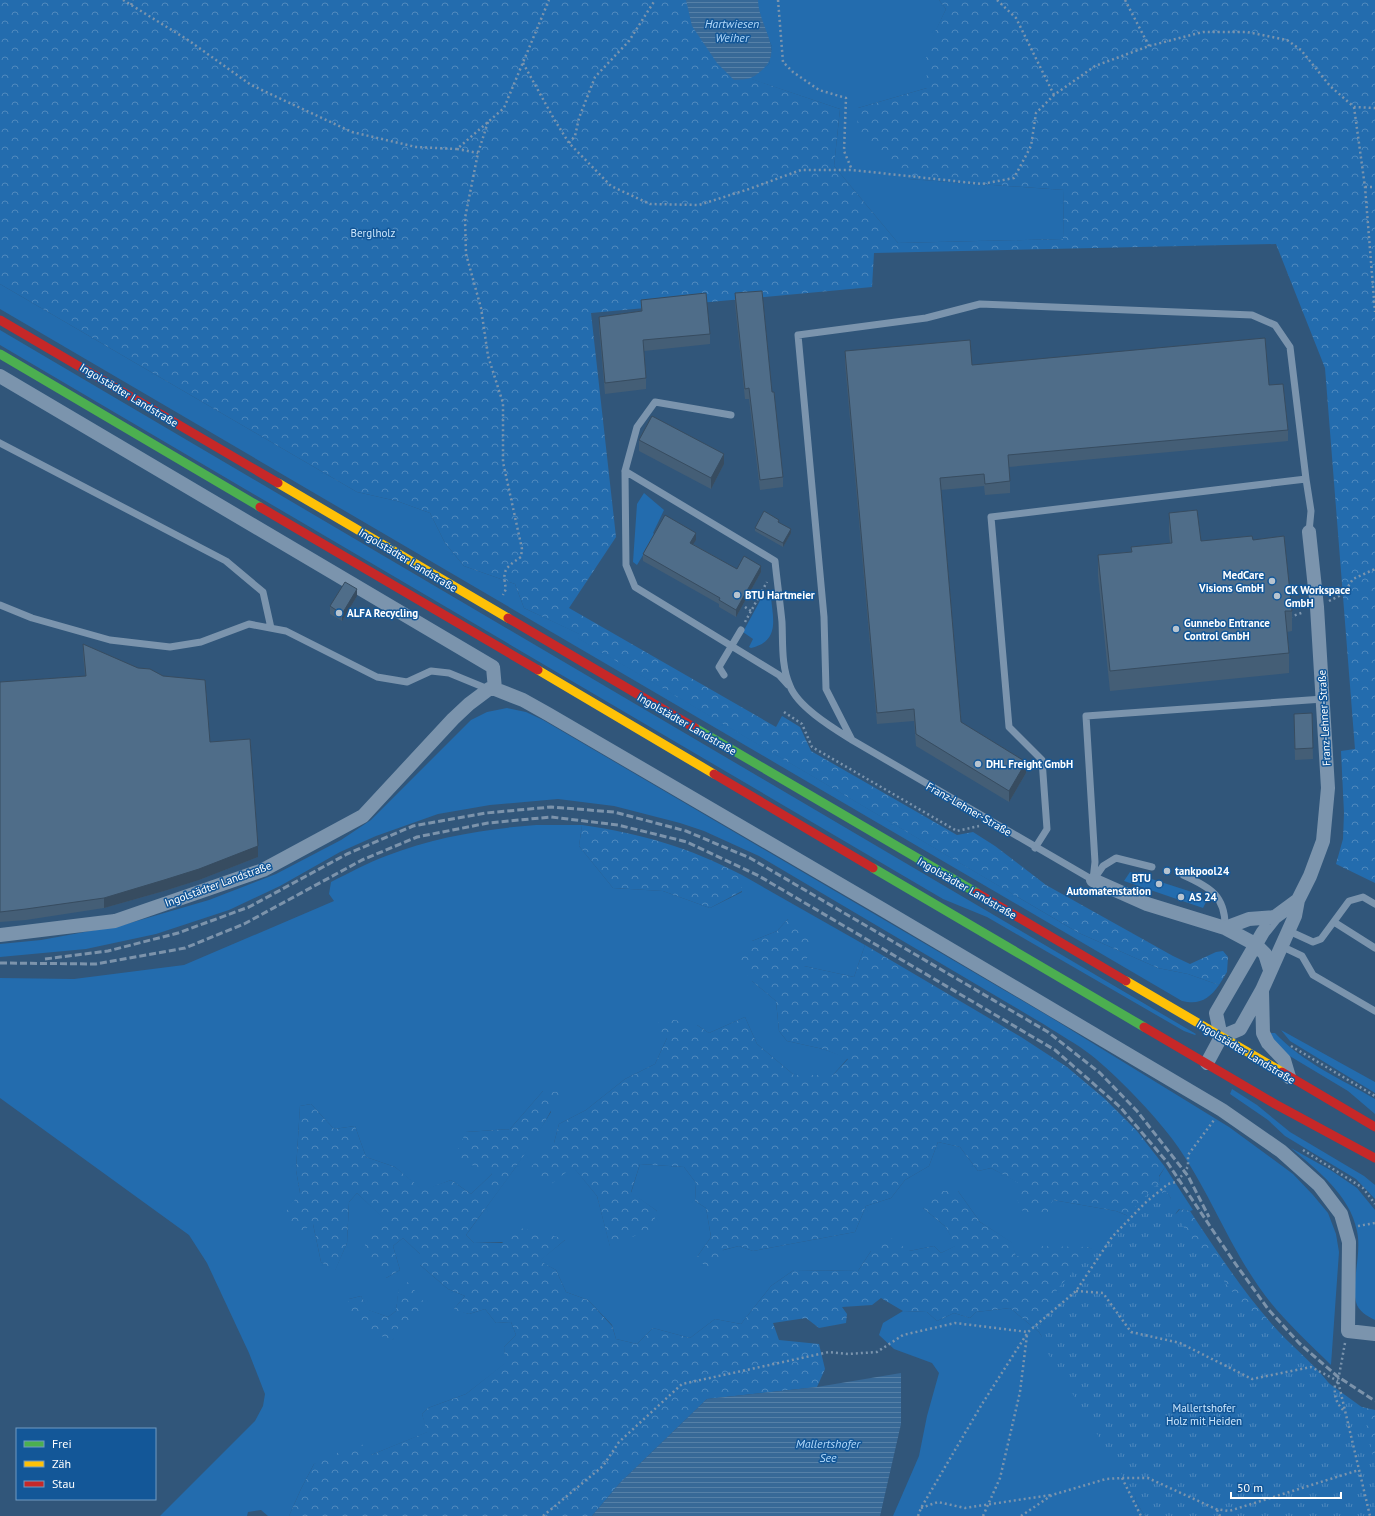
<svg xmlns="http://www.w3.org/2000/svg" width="1375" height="1516" viewBox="0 0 1375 1516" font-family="'PT Sans',sans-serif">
<defs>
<pattern id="forest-crowns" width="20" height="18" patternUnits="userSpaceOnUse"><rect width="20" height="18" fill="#236cae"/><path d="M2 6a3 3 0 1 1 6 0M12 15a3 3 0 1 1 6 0" fill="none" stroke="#4f89be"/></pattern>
<pattern id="park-tufts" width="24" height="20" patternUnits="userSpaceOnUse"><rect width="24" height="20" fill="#236cae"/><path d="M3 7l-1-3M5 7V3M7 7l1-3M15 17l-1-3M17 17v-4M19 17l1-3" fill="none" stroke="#4f89be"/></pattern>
<pattern id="water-rules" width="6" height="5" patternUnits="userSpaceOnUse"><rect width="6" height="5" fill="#386997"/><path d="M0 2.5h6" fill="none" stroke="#5680a7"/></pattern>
</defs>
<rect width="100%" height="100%" fill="#31567a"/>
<path fill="#236cae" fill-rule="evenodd" d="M758,0H939L946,9L927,50V88L858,108L908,179L1064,190L1063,239L898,243L834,166L840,109L751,79L769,64L772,47L758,12Z
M0,284L357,492L397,501L430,513L445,543L464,566L515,584L524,608L580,634L578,638L1079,933L1158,968L1188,974L1219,985C1209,999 1200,1005 1182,1001L0,309Z
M0,330L1196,1034L1195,1035L1184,1031L987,917L943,899L0,345Z
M644,493L664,510L653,533L655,535L637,565L633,562L637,504Z
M762,597H771C773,620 780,641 751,648L749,647L753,639L743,632Z
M507,708L526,712L543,720L1050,1017L1229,1127L1293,1174L1313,1195L1328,1213L1336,1234L1339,1252L1331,1365C1306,1340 1279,1316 1259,1287C1226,1240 1207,1186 1173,1140C1153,1113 1117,1076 1091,1055C1077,1044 1060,1035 1045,1025L759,856L704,831L680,823L614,806L558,799L490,805L438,814L376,836L340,852L280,886L229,910L156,934L86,949L0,957V944L41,940L123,925L209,900L276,874L341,840L371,820L471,720L487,712Z
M536,825H582L579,846L613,888L663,891L710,908L742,892V875L865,945L854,977L804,966L788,919L777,931L752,941V981L776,1001L779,1031L787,1041L823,1049L848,1058L833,1075H794L757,1044L745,1017L709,1033L697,1025L667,1038L655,1064L625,1079L586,1110L559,1124L554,1143L597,1196L610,1246L657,1211L631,1193L640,1164L684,1167L696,1183L695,1201L706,1208L711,1237L697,1257L739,1246L753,1251L855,1232L866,1206L891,1198L905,1180L929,1166L938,1142L960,1147L978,1171L991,1168L1053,1200L1116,1211L1126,1215L1143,1238L1149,1280L1088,1247H1065L1016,1257L1012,1243L980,1222L958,1191L923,1208L946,1227L956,1246L941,1253L934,1246L909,1251H871L858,1271L794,1270L771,1286L741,1324L715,1319L690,1338L653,1328L637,1344L616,1339L612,1325L588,1300L566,1292L556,1270L539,1261L565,1240L474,1243L466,1235L515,1168L551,1112L543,1091L510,1129L466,1132L492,1174L471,1194L451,1180L423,1191L395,1167L366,1157L355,1126L334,1129L311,1104L300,1106L296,1170L300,1193L313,1224L321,1262L335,1270L347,1243L349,1202L357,1193L388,1222L386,1278L400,1270L393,1246L403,1238L420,1254V1265L448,1289L465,1296L454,1309L469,1314L485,1309L496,1323L511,1322L516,1335L504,1347L506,1363L466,1394L428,1408L422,1414L428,1432L371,1455L314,1464L301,1489L289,1516H268L261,1510L248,1512L247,1516H160L255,1421L263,1406L265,1394L249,1353L207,1263L189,1235L0,1098V978L74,979L184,965L334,901L329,894L331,882C349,873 367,863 386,856C435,837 484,829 536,825ZM399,1288L393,1340L349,1299L361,1296L368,1310L388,1317L396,1311Z
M1130,872L1195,893L1206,902L1203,908L1124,881Z
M1281,1030L1375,1082V1093L1290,1041Z
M1271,1033H1275C1302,1062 1341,1079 1375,1099V1114L1348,1091L1283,1052L1270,1035Z
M1232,1089L1257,1105L1290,1132L1364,1176L1375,1185V1199L1356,1179L1285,1136L1268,1120L1230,1094Z
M1291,1148L1332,1171L1357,1188L1375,1210V1320C1367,1316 1358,1311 1356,1302C1351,1284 1362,1253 1357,1231C1350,1195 1317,1170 1291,1148Z
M1165,1167L1193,1210L1190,1211L1179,1209L1174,1216L1156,1220L1171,1198L1160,1184L1159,1177Z
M1010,1308L1039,1332L1137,1485L1135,1500L1145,1516H893L919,1456L927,1416L939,1373L932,1363L894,1349L879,1335L883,1323L903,1311L927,1312L937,1321L954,1313L970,1318L976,1312Z"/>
<path fill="url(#forest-crowns)" d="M0,0H758V12L772,47L769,64L752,79L840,109L834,166L898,243L1063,239L1064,190L908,179L857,134L858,108L927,88L926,50L946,9L939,0H1375V883L1336,864L1343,839L1344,813L1341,751L1355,749L1325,368L1276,244L874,253L872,287L591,313L616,537L569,608L776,727L782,716L800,727L811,751L957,835L973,832L995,846L1046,885L1173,956L1190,964L1216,952L1223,951L1228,957L1227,972L1219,985L1188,974L1158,968L1079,933L577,638L579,634L524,608L515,584L464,566L445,543L430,513L397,501L357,492L0,284Z
M582,825C643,834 688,847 742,875V891L710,908L663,891L613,888L579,846Z
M788,919L806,927L812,945L804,966L854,977L865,945L1021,1037L1067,1067L1105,1099L1137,1131L1165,1167L1159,1176L1160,1183L1171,1198L1167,1212L1174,1216L1180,1209L1190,1211C1218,1253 1245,1295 1279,1332C1298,1352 1321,1370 1337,1394L1214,1516H1145L1135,1500L1137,1485L1039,1332L1010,1308L976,1312L970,1318L954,1313L937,1321L927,1312L903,1311L881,1298L872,1305L842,1307L847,1314L846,1323L819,1328L806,1318L773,1323L779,1340L819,1344L825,1369L817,1387L707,1399L620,1483L592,1516H289L301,1489L314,1464L360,1442L371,1455L427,1432L422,1414L428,1408L466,1394L505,1363L504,1347L516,1335L511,1322L496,1323L485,1309L469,1314L453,1310L465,1296L448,1289L420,1265V1254L403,1238L393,1246L400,1270L386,1278L369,1259L363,1238L387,1222L357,1193L349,1202L347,1243L335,1271L321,1262L313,1224L298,1233L285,1213L300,1193L296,1170L300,1106L311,1104L334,1129L355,1126L366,1157L395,1167L423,1190L451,1180L471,1194L492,1174L454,1157L466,1132L510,1129L543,1091L560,1092C537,1144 499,1189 466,1235L474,1243H502L520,1228L566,1239L540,1261L556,1270L566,1292L588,1300L612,1326L616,1339L637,1344L653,1328L690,1338L715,1319L741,1324L771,1286L794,1270L858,1271L871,1251L891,1238L909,1251L934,1246L941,1253L955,1246L946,1227L923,1208L931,1191H958L980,1222L1013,1243L1016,1257L1033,1246L1088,1247L1098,1251L1143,1238L1126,1215L1116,1211L1053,1200L1047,1214L1026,1218L1017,1199L1022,1185L991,1168L978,1171L960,1147L938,1142L929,1166L905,1180L891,1198L866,1206L855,1232L753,1251L739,1246L723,1250L720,1265L708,1270L697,1257L711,1237L706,1208L695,1201L696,1183L684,1167L640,1164L631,1192L657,1211L652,1228L610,1247L597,1196L573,1167L546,1188L528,1170L554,1143L559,1124L586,1110L625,1079L655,1064L667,1038L656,1027L662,1017L697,1025L709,1033L745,1017L757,1044L794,1075H833L848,1059L823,1049L787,1041L779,1031L776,1001L752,981L735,958L752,941L777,931Z
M408,1282L423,1301L417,1319L401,1322L393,1340L369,1332L346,1312L349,1299L361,1296L369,1310L388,1317L396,1311L399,1288Z
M1349,1404L1375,1410V1516Z"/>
<path fill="url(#park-tufts)" d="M1157,1184L1188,1234L1230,1289L1276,1342L1323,1379L1363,1408L1375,1466V1516H1147L1044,1347L1040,1326L1043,1311L1059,1287Z"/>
<path fill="url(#water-rules)" d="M686,0H758C758,25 785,51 762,70C751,80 748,79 734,80L717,63L692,26Z
M901,1373V1424L880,1516H592L620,1483L707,1399L817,1387Z"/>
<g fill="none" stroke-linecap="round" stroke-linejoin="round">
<path stroke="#7b94ad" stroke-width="2.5" stroke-dasharray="2 3" stroke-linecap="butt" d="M123,0L188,40L251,85L352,132L416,147L457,149L504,108L549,0
M778,0L783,62L793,72L819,90L846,98L844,151L852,170
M997,0L1016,18L1054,95
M1125,0L1149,46
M131,5L133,0
M523,63L554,119L569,143L611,186L650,204L699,205L749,189L801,170H852L982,184L1014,178L1031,146L1036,113L1054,95L1095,66L1149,46L1203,32H1247L1287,40L1301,50L1330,86L1354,107L1375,108
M1354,107L1365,187L1375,312
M488,122L478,153L465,218L466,254L481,308L488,356L503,403V462L522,549L521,557C505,568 502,570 506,589L503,595
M569,143L575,136L579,118L595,77L629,41L655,0
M457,149L478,153
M1365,187H1375
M1329,601L1343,594L1353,579L1375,569
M745,607L751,611
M1290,617L1304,612
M745,622L767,582
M784,712L802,724L812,747L957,831L979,826
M1291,1046L1375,1096
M1303,1150L1363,1188L1375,1204
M1358,1226L1375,1223
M1076,1291L1103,1293L1131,1332L1180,1343L1252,1379L1311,1367L1338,1381
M1345,1343L1338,1381L1370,1516
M1338,1382L1335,1384C1334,1397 1336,1403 1345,1412
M1122,1478L1141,1516
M921,1508L938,1502L965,1508L1051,1495
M1217,1510L1220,1516
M543,1516L603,1466L619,1442L682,1384L829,1352L848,1354L877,1352L903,1335L955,1323L1028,1332
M918,1516L921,1508L982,1404L1028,1332L1076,1291L1112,1237L1145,1203L1168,1184L1176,1182L1185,1172L1188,1166V1155L1214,1120
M983,1516L1000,1478L1020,1392L1027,1335
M1021,1516L1052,1495L1106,1479L1122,1478H1148L1216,1509L1229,1511L1359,1470"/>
<path stroke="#7b94ad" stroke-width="7" d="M731,415L655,402L637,427L625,471L626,565L635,587L779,675L788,685
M0,443L226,561L263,592L271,628
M625,471L775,561C777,581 780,602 782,622C783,643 781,666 790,686C798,707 833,728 852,740L1093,880
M0,605L32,618L110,640L170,647L201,642L249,624L286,631L377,677L407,682L431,671L449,673L488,689
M724,675L719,667L741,630
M852,740L826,689L824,617L798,335L926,318L980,304L1252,315L1275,325L1290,347L1306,479
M1035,848L1047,829L1042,760L1009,727L991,517L1306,479L1311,511L1309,532
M1183,875C1210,887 1226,896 1225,928
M1094,879L1103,866L1116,858L1152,867
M1093,880L1095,862L1086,716L1323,699
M1334,922L1375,948
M1289,931L1313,942L1321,939L1349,901L1363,897L1375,904
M1281,946L1302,956L1313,975L1375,1011"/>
<path stroke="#7b94ad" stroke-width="14" d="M0,376L493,667L495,689
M1093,880L1147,904L1225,928L1255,944L1265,954L1270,970
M1225,928L1249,919L1275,917
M0,935L115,921L263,870L363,816L453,719L469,704L489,689H495L523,700L548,714L882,909L1222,1110L1281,1151L1319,1185L1341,1214L1349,1242L1348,1331L1375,1334
M1262,991L1263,1033L1268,1043L1284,1060L1289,1077
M1221,1037L1216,1013L1263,932L1275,917L1298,900
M1207,1063L1221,1037L1240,1029L1262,990L1295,916L1298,900L1310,876L1323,841L1328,788L1317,607L1309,532"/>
<path stroke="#4caf50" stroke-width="9" d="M0,354L260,507
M695,728L977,893
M873,868L1144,1027"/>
<path stroke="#ffc107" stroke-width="9" d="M278,483L508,618
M538,670L714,774
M1126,981L1282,1072"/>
<path stroke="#c62828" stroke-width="9" d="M0,320L278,483
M260,507L538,670
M508,618L695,728
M714,774L873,868
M977,893L1126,981
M1144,1027L1275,1104L1375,1158
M1282,1072L1375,1127"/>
<path stroke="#7c93ab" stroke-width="3" stroke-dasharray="7 3" stroke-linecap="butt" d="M45,959L108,951L178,933L249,907L347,854L413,826L486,813L551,807L614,812L686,831L750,858L1048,1032L1100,1073L1137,1111L1188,1176L1209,1217
M0,963L96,964L185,948L244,924L362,860L417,837L488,823L551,817L618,825L687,842L759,876L1055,1050L1120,1107L1167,1162L1232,1259L1268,1309L1299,1343L1337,1376L1375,1401"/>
</g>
<path fill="#445e76" d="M735,293L772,392L783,477V487L760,490L749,399H745L735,304Z
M641,300L710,334V344L644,351L646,378V389L605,394L599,328V317L641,311Z
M845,351L972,365L1288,430V441L1009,467L1010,481V493L985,495L984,486L941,490L961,722L1026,773L1009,802L916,746L914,721L877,724L845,363Z
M639,440L724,464L711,489L639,451Z
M1169,513L1201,541L1253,540L1292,611V631L1287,632L1289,653V673L1110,691L1098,576V555L1131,552V547L1170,543L1169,534Z
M779,523L791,533L783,547L755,531V528Z
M696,540L693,544L737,569L761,572L736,617L719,607V604L643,561V554Z
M357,596L342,621L330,614V606Z
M83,644L210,742L258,857L199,880L164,891L104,908L26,920L0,922V682L85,676L83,654Z
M1312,713L1313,759L1295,760L1294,724Z"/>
<path fill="#374c60" d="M724,454V464L711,489V478Z
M791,529V533L783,547V543Z
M696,533V540L690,549V543Z
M761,566V572L736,617V610Z
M357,589V596L342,621V614Z
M1026,762V773L1009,802V791Z
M258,846V857L199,880L164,891L104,908V898Z"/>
<path fill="#4f6d89" stroke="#374c60" d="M762,291L772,392H774L783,477L760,480L749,388L745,389L735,293Z
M706,293L710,334L643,340L646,378L605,383L599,317L642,311L641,300Z
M1265,338L1269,385L1283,384L1288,430L1008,455L1010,481L985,484L984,474L940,478L961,722L1026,762L1009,791L916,734L914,709L877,713L845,351L970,340L972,365Z
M652,416L724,454L711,478L639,440Z
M1197,510L1201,541L1252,536L1253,540L1284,536L1292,611H1285L1289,653L1110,671L1098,555L1132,552L1131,547L1172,543L1169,513Z
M764,511L779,520L778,522L791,529L783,543L755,528Z
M665,515L696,533L690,543L737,569L744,556L761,566L736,610L719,600L720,598L643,554Z
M345,582L357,589L342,614L330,606Z
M83,644L138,668L150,669L163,676L205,680L210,742L250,739L258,846L199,869L164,880L104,898L26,909L0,912V682L86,676Z
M1312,713L1313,748L1295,749L1294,714Z"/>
<g fill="#b7c4d0" stroke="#135798" stroke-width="1.5">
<circle cx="1272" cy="581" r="4"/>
<circle cx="737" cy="595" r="4"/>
<circle cx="1277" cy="596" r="4"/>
<circle cx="339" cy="613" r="4"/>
<circle cx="1176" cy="629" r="4"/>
<circle cx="978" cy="764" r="4"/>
<circle cx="1167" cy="871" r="4"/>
<circle cx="1159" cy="884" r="4"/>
<circle cx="1181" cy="897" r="4"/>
</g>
<g text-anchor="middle" stroke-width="3" stroke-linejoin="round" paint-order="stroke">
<g font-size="11" fill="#cde7fd" stroke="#135798">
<text x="373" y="237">Berglholz</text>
<text x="1204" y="1412">Mallertshofer<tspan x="1204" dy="13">Holz mit Heiden</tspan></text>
</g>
<g font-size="11" fill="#fff" stroke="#135798">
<text transform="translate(129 395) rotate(31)" y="4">Ingolstädter Landstraße</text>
<text transform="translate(408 560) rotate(31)" y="4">Ingolstädter Landstraße</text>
<text transform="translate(1324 718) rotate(-93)" y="4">Franz-Lehner-Straße</text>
<text transform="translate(687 724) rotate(30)" y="4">Ingolstädter Landstraße</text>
<text transform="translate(969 809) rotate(30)" y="4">Franz-Lehner-Straße</text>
<text transform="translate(218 884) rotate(-20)" y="4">Ingolstädter Landstraße</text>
<text transform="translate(967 888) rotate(30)" y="4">Ingolstädter Landstraße</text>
<text transform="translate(1246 1052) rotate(31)" y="4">Ingolstädter Landstraße</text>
</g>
<g font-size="11" font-weight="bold" fill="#fff" stroke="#135798" text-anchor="start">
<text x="1264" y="579" text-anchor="end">MedCare<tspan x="1264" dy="13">Visions GmbH</tspan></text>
<text x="1285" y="594">CK Workspace<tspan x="1285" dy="13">GmbH</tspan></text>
<text x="745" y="599">BTU Hartmeier</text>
<text x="347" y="617">ALFA Recycling</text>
<text x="1184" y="627">Gunnebo Entrance<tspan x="1184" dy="13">Control GmbH</tspan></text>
<text x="986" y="768">DHL Freight GmbH</text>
<text x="1175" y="875">tankpool24</text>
<text x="1151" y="882" text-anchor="end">BTU<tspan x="1151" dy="13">Automatenstation</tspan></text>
<text x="1189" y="901">AS 24</text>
</g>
<g font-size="12" font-style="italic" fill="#b1d8fa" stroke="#135798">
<text x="732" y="28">Hartwiesen<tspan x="732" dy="14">Weiher</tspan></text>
<text x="828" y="1448">Mallertshofer<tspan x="828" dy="14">See</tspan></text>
</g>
</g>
<rect x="16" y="1428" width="140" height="72" fill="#135798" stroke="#719ac1"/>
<rect x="24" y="1441" width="20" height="6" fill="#4caf50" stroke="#719ac1"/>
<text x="52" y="1448" font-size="12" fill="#ffffff">Frei</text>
<rect x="24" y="1461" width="20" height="6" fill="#ffc107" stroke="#719ac1"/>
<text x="52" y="1468" font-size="12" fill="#ffffff">Zäh</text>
<rect x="24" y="1481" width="20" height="6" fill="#c62828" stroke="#719ac1"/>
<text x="52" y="1488" font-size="12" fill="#ffffff">Stau</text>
<path d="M1231 1492v6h110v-6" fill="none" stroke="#ffffff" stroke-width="2"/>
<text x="1237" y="1492" font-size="12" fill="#ffffff" stroke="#135798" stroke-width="3" paint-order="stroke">50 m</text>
</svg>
